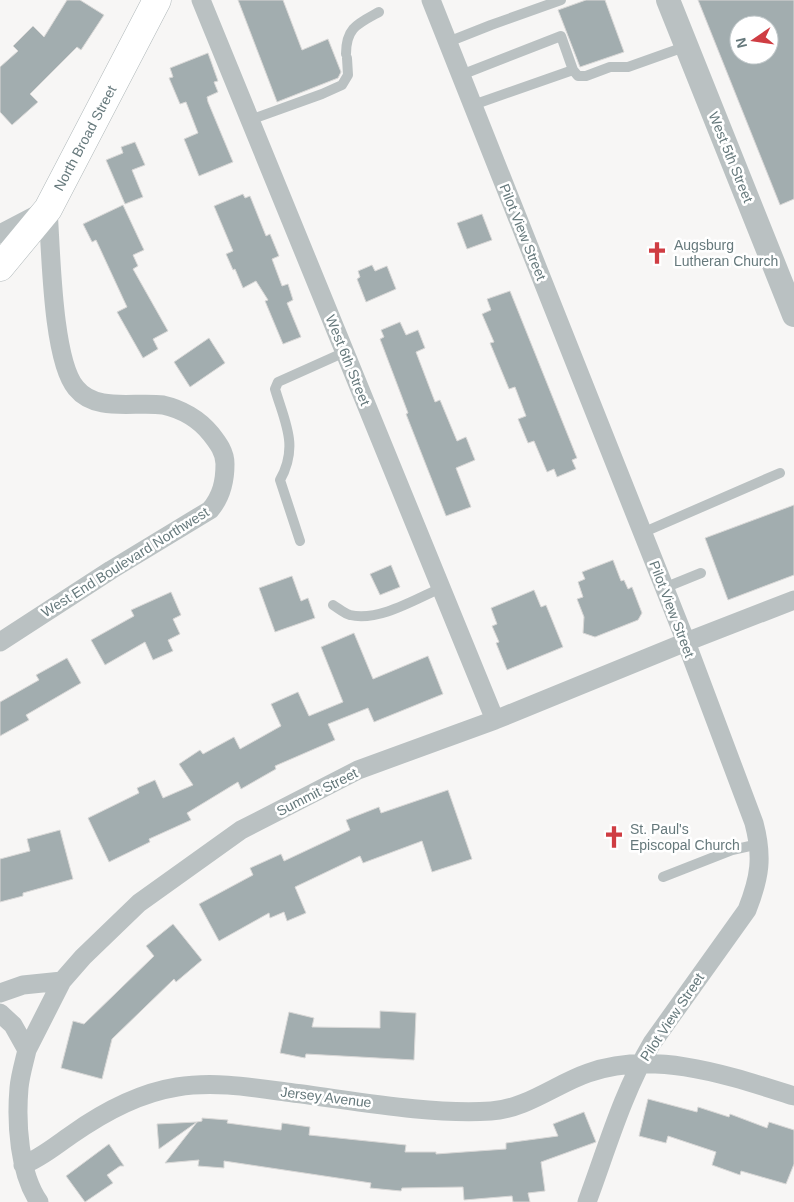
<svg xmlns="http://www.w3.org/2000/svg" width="794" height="1202" viewBox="0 0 794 1202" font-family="Arial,sans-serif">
<rect width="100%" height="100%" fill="#f7f6f5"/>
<path fill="#a2adaf" stroke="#d9d8d7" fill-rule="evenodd" d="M67,0H80L104,15L81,50L77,47L30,94L38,102L12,125L0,112V67L18,51L13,46L33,26L44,37Z
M238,0H283L302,50L328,39L341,72L338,78L277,102Z
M586,0H605L624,52L580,67L558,10Z
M698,0H794V199L780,205ZM739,25H769V55H739Z
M208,53L218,81L214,82L218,92L207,97L208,102L233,162L199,176L184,139L198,133L186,102L180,104L169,78L173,77L170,68Z
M135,142L145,165L132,170L143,197L125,204L106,160L123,153L121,147Z
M243,194L245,198L250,196L266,236L270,234L279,256L272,259L282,286L288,284L293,300L287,303L301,337L283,344L265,301L268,300L256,281L243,288L235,269L233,270L226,254L233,251L214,206Z
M123,205L144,250L133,255L138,266L133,269L168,331L153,339L158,349L143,358L117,312L127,307L96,240L92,242L83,224Z
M482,214L492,240L467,249L457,223Z
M372,265L375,271L387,266L396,289L366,302L357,279L360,277L358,271Z
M510,291L577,458L572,460L576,469L557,477L554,469L547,472L534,441L528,443L518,419L526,416L515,387L509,389L490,343L494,342L482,314L491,310L487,299Z
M400,322L406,335L418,330L425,348L416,352L435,402L440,400L457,441L466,437L475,460L456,468L471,507L446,516L406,414L408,413L380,339L384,337L381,330Z
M209,338L225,363L190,387L174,362Z
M794,505V575L728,600L705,538Z
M613,560L621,581L624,580L628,589L632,587L642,613L638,620L595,637L583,633L584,617L577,599L583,597L578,582L585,579L582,572Z
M391,565L400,587L380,595L370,574Z
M292,576L301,601L308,598L315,618L275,632L259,588Z
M534,590L541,607L546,605L563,647L507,670L496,643L499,642L492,626L497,624L491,608Z
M171,592L181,615L173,619L180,634L168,640L173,651L153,660L145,642L105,665L91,640L134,616L131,610Z
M354,633L373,679L428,656L443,694L374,722L368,708L328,724L335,740L275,766L276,769L241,789L238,782L187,813L191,820L149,839L150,842L109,862L88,818L139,793L137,788L155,780L163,798L193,785L179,764L200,750L203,754L234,737L240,749L281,726L271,704L298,692L309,716L343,702L321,647Z
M67,658L81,683L26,715L29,720L0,736V702L39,680L36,675Z
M448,790L472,859L432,872L422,841L363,863L360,856L295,887L306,913L287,921L284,912L270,918L269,913L219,941L199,904L253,875L250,868L281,854L284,861L350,830L346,820L379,807L381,813Z
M60,830L73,879L23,893V896L0,902V859L30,851L27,839Z
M173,924L202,960L176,982L174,979L112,1039L102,1079L61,1068L73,1021L84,1024L154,956L146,946Z
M380,1011L416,1013L414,1060L306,1054L305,1058L280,1053L289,1012L314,1018L312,1027L380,1028Z
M648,1099L697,1112L698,1107L729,1117L730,1114L767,1128L769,1122L794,1130V1164L786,1184L741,1171L740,1175L712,1165L716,1152L668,1136L666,1143L639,1136Z
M584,1112L596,1142L541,1162L545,1191L528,1193L530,1202H513L512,1196L464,1200L463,1187L402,1188L401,1191L370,1188L371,1183L224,1161V1168L198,1166L199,1160L165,1163L197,1122L202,1121V1118L228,1120L227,1123L281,1130L282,1123L310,1127L309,1135L406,1145L405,1152H436V1154L506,1149V1143L558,1136L553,1124Z
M197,1122L159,1149L157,1124Z
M109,1144L124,1166H120L107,1175L113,1183L85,1202L66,1176Z"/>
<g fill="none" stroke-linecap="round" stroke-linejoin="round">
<defs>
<path id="secondary" d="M0,267L48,209L157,0"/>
</defs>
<use href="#secondary" stroke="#afb7b9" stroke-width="29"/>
<path stroke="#bac1c2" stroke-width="10" d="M448,42L491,25L561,0
M346,54C346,28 357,24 379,12
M461,75L561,36L573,70
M473,105L573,70L578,76H586L610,67H628L687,46
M250,120L322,94L342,85L348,75L347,58
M642,533L780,473
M300,541L280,480C299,446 285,423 275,389L278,382L345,352
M664,588L701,573
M333,605C338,608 345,614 350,615C378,622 416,599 441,588
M663,877L732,850L759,844"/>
<path stroke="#bac1c2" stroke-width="19" d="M201,0L495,720
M431,0L686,642L754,823C763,857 760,877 747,910L652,1043C623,1092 607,1148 587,1202
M0,234L48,209C51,249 52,360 76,388C96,413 135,401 163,405C181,409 199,419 211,434C218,443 225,452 225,464C225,481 222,496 210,510L111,570L0,642
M0,993L23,985L62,981
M0,1013L13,1025L27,1050C24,1063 20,1076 19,1088C16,1123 19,1173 39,1202
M27,1050L62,981L83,957L139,903L241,830L358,770L495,720L686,642L794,600
M23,1165C41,1158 55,1146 71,1135C102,1113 139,1093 177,1087C213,1081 250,1087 286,1092C351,1100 426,1115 491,1111C526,1109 556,1084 588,1073C655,1049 730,1076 794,1096"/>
<path stroke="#bac1c2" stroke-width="24" d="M668,0L794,315"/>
<use href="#secondary" stroke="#fff" stroke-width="28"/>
</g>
<defs>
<symbol id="church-bare" viewBox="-9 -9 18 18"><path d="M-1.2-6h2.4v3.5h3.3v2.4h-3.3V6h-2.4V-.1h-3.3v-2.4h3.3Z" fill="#cf3d43" stroke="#fff" stroke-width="2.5" paint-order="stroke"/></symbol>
</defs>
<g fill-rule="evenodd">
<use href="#church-bare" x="641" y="237" width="32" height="32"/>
<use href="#church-bare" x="598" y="821" width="32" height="32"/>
</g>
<g text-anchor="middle" stroke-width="5" stroke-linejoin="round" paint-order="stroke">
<g font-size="14" fill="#66797c" stroke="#fff">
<text transform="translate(85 138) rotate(-62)" y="5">North Broad Street</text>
<text transform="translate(731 157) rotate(68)" y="5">West 5th Street</text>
<text transform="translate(523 232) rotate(68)" y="5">Pilot View Street</text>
<text transform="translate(348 360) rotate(68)" y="5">West 6th Street</text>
<text transform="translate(125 562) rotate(-32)" y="5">West End Boulevard Northwest</text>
<text transform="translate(672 609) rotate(69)" y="5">Pilot View Street</text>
<text transform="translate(317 792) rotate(-27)" y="5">Summit Street</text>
<text transform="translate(672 1017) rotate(-56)" y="5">Pilot View Street</text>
<text transform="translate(326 1097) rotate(7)" y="5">Jersey Avenue</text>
</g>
<g font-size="14" fill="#66797c" stroke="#fff" text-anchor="start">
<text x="674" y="250">Augsburg<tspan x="674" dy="16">Lutheran Church</tspan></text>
<text x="630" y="834">St. Paul's<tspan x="630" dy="16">Episcopal Church</tspan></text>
</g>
</g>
<g transform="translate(754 40) rotate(257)"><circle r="24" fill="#ffffff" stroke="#c2c9cb"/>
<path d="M0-4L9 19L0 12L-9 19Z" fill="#cf3d43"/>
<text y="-8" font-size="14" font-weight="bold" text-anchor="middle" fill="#66797c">N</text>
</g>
</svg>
